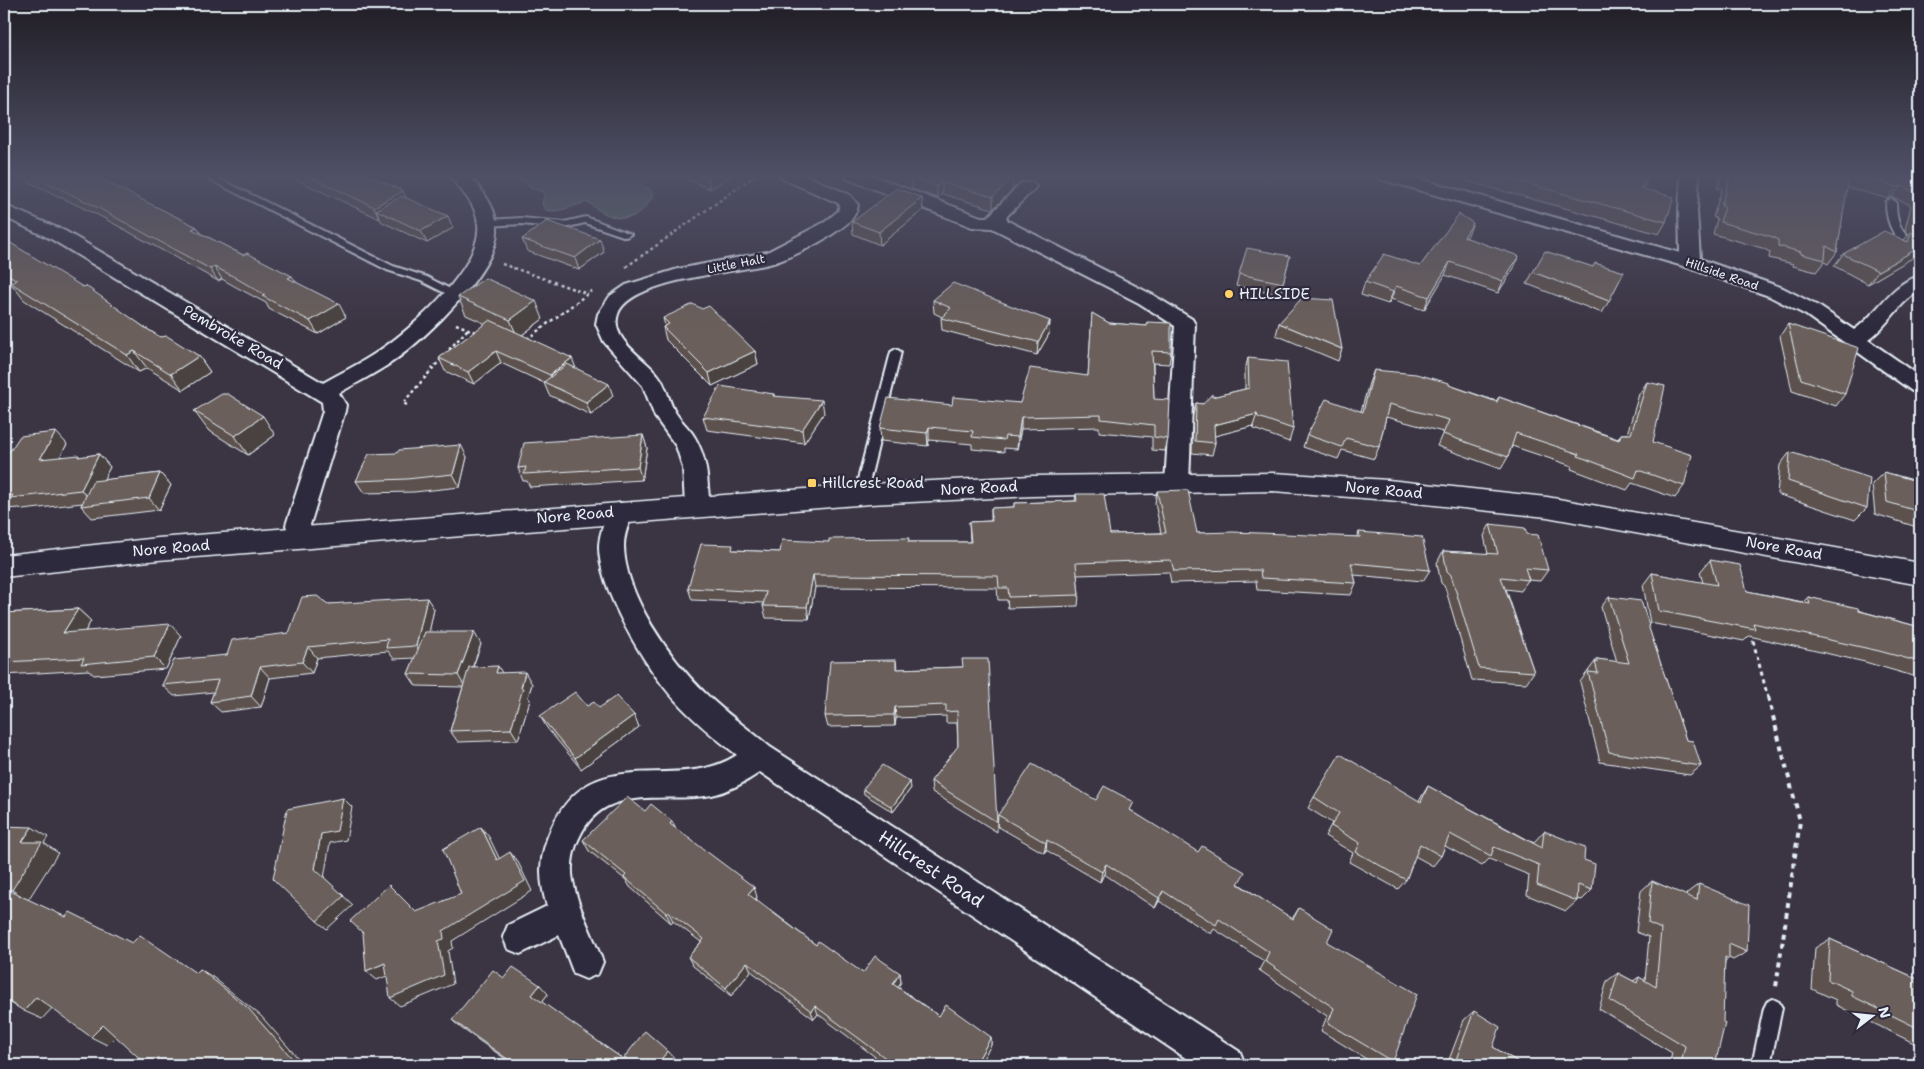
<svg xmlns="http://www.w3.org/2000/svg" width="1924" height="1069" viewBox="0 0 1924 1069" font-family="'Shantell Sans',sans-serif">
<rect width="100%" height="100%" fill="#3b3443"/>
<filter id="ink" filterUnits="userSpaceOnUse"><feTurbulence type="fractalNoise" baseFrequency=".02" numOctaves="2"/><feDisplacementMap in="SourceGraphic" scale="10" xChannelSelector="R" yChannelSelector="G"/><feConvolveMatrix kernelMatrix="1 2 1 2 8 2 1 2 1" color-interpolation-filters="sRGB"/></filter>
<g filter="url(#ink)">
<path fill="#5a6c65" stroke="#a1aeae" d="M483,175H624L650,189L653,195C638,227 611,222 588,202C574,204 560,214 546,210L542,204L545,192L530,188L525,182L513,180L485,182Z"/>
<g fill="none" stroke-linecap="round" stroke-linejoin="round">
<defs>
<path id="service" d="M201,175H212L393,266L427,277L458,293L457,295H449L421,281L387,270Z
M1891,199L1896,202C1896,224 1901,234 1920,245V252C1896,246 1886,225 1886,202Z
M586,217L631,234L626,237L585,223L564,228L521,224L488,226L483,223L488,220L521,218L564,222Z
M896,349L901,352L866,495L860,499L854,495L891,352Z
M1773,999L1779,1002L1782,1008L1770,1065H1752L1764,1008L1767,1002Z"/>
<path id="minor" d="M449,175H468C483,190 498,210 497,231C497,270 426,338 395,360C378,372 358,382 339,393L346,405L345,411L310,525L314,538L310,545L301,547L292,545L286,525L323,411L322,402L51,239L4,217V205L65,231L323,383C342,372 362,363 380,350C412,329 483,266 478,224C476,202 461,192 449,175Z
M780,175H805L850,195L858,205C855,220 843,227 831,235C813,246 793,257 773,263C739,273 631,278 618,314C609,339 645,358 658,375C667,386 668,400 675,412C680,420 687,426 692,433C703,449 707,467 708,487C709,496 710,504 706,512L697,515L688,512L685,506L683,468L676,446L655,417L643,386L604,342L596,324L598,314L610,296L626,285L678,269L767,252L825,222L838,211L840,205L838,203L783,179Z
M845,175H871L981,217H988L1021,183H1033L1036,187L1006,217L1008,221L1153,295L1192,319L1195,324L1189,483L1185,489L1177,492L1169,489L1165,483L1175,326L1139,303L992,228L972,227L848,179Z
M1377,175H1406L1680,253L1679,211L1681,175H1699L1697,211L1700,259L1783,288L1820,307L1854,330C1878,314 1890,283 1920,276V290C1899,302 1888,326 1868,340L1920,376V393L1912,391L1806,315L1769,296L1683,266L1380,179Z
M621,503L630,506L633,512C629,523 624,534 624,545C624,595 671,660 705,693C725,713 749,729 770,747L1240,1052L1245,1065H1196L760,772C746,782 729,791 712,795C663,804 606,782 580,836C573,849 570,867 573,881C578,908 593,936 603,962L598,974L586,979L574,974L559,935L520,954L508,949L503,937L508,925L547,906C538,878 539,856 551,829C592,737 674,796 737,755C715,738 693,720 675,700C645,667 598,589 599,545C600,531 606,517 612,506Z"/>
<path id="tertiary" d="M1273,473L1388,480L1547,497L1920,563V585L1547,517L1388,500L1273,491L1032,496L870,504L158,560L4,577V555L158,538L870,484L1032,476Z"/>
</defs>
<use href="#service" stroke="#e8f1f8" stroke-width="4"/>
<use href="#minor" stroke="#e8f1f8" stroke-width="4"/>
<use href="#tertiary" stroke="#e8f1f8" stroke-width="3"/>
<path stroke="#e8f1f8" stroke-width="2.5" stroke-dasharray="3 3" stroke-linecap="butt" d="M502,264L588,294
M626,267L756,175
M456,324L478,333
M527,339L594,289
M445,354L468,329
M407,405L403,403L441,359"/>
<path stroke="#e8f1f8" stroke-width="3" stroke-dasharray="4 4" stroke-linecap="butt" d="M1751,633L1768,698"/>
<path stroke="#e8f1f8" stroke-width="4" stroke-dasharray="5 5" stroke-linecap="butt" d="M1768,697L1800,821L1776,987"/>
<use href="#service" fill="#2f2a3d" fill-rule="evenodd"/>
<use href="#minor" fill="#2f2a3d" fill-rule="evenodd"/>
<use href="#tertiary" fill="#2f2a3d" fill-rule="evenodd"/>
</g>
<path fill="#5b514d" stroke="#e8f1f8" d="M22,175H100L104,181L197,227L202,234L296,282L346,317L318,334L269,309L266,303L236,287L222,279L218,281L100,216L29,182Z
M286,175H368L403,191L406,198L453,228L427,243L382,222L380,219Z
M676,175H732L710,189Z
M905,175H1007L1012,190L993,209L942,194L937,198L912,189L911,177Z
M1460,175H1650L1642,189L1666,222L1659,234L1459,179Z
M1721,175H1920V253L1868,284L1834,266L1843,254L1904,240L1909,234L1905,230L1911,205L1892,197L1888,199L1847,187L1837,252L1828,264L1824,262L1816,272L1793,266V264L1769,258L1770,252L1762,248L1713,234L1717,219L1713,217L1722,189L1717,188Z
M922,198L923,210L880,245L853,234L852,222Z
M1468,235L1466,237L1514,268L1498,293L1445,275L1424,310L1391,299L1388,304L1361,295L1365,282L1420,266Z
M4,239L144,327L160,337L199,356L210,372L183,390L147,368L139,372L24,300L14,287L4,280Z
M522,239L604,252L579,270L527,251Z
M1290,256L1280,295L1236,286L1239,274Z
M1533,272L1609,301L1602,313L1527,284Z
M458,297L543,319L522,335L576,368L613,396L591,415L549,395L544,383L501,363L474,384L445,371L439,358L486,324L466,315Z
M933,300L1050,321L1049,334L1037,355L942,330L941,318L942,317L934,313Z
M1092,313L1109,323L1146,326L1147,322L1171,352L1169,364L1153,363L1154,399L1168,439L1165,451L1152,450V437L1099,432V427L1021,429L1017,449L1004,448V452L972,449V444L929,440L928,446L881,441L880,428L952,405L1020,403L1088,376Z
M663,318L755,351L758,364L712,386L666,340L663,327L665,326Z
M1279,323L1342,349L1338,361L1276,335Z
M1788,324L1845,394L1836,406L1792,391L1780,336Z
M1248,358L1293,429L1289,442L1254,429L1253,426L1214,436L1215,443L1212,455L1192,453L1193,415L1196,403L1203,404L1212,397L1245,389V370Z
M1374,370L1449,385L1496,401L1499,397L1618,439L1621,434H1627L1639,394L1647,382L1653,442L1684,486L1675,498L1632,483L1627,490L1571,469L1572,466L1512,446L1508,457L1501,469L1437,446L1443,432L1386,417L1379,447L1374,459L1342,450L1338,459L1303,447L1307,435L1361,411L1369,383Z
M774,394V396L824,413L804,443L707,430L703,417Z
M194,411L275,435L248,455L208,430Z
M643,435L647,448L642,480L530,487L527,481H523L518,468Z
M67,444L60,457H81L99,454L110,467L103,480L160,473L171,485L159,510L92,518L81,506L82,503L23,510L20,508L4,509V460Z
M1790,452L1867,508L1855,520L1777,494L1780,465Z
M467,457L460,487L414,492L364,493L356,481Z
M1884,472L1920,482V528L1875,514L1872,484Z
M1157,491L1197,533L1357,537L1359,532L1430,570L1423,581L1354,575L1356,583L1351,595L1257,590L1256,581L1171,583L1169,572L1077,575L1079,595L1078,606L1008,608L1007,600H998L997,588L815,587L809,619L766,618L763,606L764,603L692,600L688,588L734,550L780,552L829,542H970L969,522L991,521V508L1014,507V503L1075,501L1076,494L1110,534L1161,533L1155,503Z
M1490,524L1527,534L1548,570L1540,581L1528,580L1521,591L1506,589L1534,672L1526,683L1472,680L1445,587L1441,583L1437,563L1443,551L1488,554L1484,536Z
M1710,560L1747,591L1803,602L1808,597L1920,627V678L1865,662L1749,636L1744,641L1650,623L1643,585L1652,573L1703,583L1700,572Z
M1609,597L1649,625L1648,626L1686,740L1701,766L1690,775L1600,762L1580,682L1597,659L1617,662L1601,607Z
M328,604L434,609L429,632L481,644L473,667L502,673L532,684L528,697L530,700L518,740L458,742L450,731L463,687L416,686L408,674L415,658L394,659L388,651L317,658L312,673L270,678L261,707L221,712L210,702L214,692L174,696L162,685L227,655L289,633Z
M78,609L91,621L85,631L181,636L166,669L94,675L88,670L4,675V613Z
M896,660L897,669L962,667L997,822V832L932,792L931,781L958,747L957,723H946V716L896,718L895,726L828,727L825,716Z
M587,706L634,715L639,727L581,769L547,728L540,716Z
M1428,786L1534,843L1535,841L1544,831L1584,860L1592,890L1582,900L1577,899V901L1566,911L1527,895L1529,875L1489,859L1482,866L1445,846L1441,856L1433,866L1415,856L1406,880L1398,889L1349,862L1353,853L1325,836L1332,823L1308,808L1314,797L1419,801Z
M911,788L893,812L864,794L863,789Z
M645,811L672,821L675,828L757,897L756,899L816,945L863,973H900L901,982L898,987L939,1016L991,1037V1045L979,1065H886L818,1014L814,1019L751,971L731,996L693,966L688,957L701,942L673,921L671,923L630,887L626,880L589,851L583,840Z
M1132,811L1239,884L1292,919L1299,908L1327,942L1393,1062L1390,1065H1376L1321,1031L1327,1016L1259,970L1264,961L1214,929L1211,934L1159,901L1155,908L1104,874L1100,882L1046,850L1044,853L997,826L998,815Z
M1652,881L1686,896L1687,893L1699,884L1747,952L1733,960L1729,958L1725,961L1715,1065H1669L1672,1053L1599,1009L1607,981L1618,973L1633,981L1639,977L1645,981L1649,937L1636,932L1641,891Z
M1830,939L1920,980V1046L1836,1005V1000L1812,989L1815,948Z
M504,978L548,994L541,1002L623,1059L668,1051L674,1058L668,1065H514L461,1028L452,1020Z
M1474,1011L1493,1047L1523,1065H1447L1464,1020Z"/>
<path fill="#4a423f" stroke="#e8f1f8" d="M90,175H100L104,182Z
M713,175H732L710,189L708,178Z
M1649,175H1650L1635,201L1641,188Z
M1013,177L1012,190L993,209V197Z
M942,182V194L937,198V186Z
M1901,186L1892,197L1888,199L1896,187Z
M403,191L409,203L376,210L380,219L374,207Z
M922,198L923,210L880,245L879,232Z
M448,216L453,228L427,243L421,231Z
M1473,223L1468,235L1459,249L1464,237Z
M197,227L205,239L192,229Z
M600,239L604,252L579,270L575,258Z
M1920,247V253L1919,254L1868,284L1878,271Z
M1519,256L1514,268L1498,293L1503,281Z
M1450,262L1445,275L1424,310L1429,297Z
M214,267L222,279L218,281L210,269Z
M292,276L300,288L288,278Z
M1396,286L1391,299L1388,304L1393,292Z
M536,301L543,319L518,338L510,320Z
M339,304L346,317L318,334L310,321Z
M1050,321L1049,334L1037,355L1038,342Z
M134,351L147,368L139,372L127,355Z
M496,351L501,363L474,384L468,372Z
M755,351L758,364L712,386L709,373Z
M199,356L210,372L183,390L171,374Z
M572,358L577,371L555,388L550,375Z
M609,384L613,396L591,415L586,402Z
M822,400L824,413L804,443L802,430Z
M1257,414L1253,426L1211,437L1214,425Z
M263,416L275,435L248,455L235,436Z
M1021,417V429L1017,449L1018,437Z
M929,427V440L928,446L927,433Z
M56,432L67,444L52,472L40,459Z
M643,435L647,448L642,480L638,467Z
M461,445L467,457L460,487L453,474Z
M99,454L110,467L92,502L81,490Z
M160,473L171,485L159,510L149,498Z
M813,575L815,587L809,619L807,607Z
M427,598L434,609L424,657L416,646Z
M78,609L91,621L77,645L63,633Z
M170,624L181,636L166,669L154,657Z
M474,632L481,644L465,687L458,675Z
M308,647L317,658L312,673L302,662Z
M498,666L505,678L496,673Z
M260,667L270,678L261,707L251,696Z
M525,672L532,684L528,697L530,700L518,740L511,729Z
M895,707L896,718L895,726L894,715Z
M634,715L639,727L581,769L575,758Z
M910,782L911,788L893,812L892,807Z
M343,798L352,807L346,840L330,843L324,878L353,905L327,929L317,921L315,869L321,834Z
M672,821L677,832L670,824Z
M32,827L48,837L44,843L58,853L28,900L12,890L22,842Z
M481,827L489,837L505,870L497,860Z
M1047,840L1046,850L1044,853L1046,843Z
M510,852L518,862L532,891L452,941L453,948L448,951L453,984L400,1006L390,998L443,931Z
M1106,864L1104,874L1100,882L1102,872Z
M754,887L757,897L752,903L748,894Z
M1163,891L1159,901L1155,908L1159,898Z
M668,911L673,921L671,923L666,913Z
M747,962L751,971L731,996L726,988Z
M385,963L396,972L377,980L366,971Z
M200,969L214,978L261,1016L304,1065H298Z
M900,973L901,982L894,993L893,984Z
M540,985L548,994L540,1004L532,995Z
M36,997L54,1006L42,1019L24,1011Z
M815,1006L818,1014L814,1019L811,1011Z
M103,1025L119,1033L107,1045L91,1037Z
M991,1037V1045L979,1065H975Z
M668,1051L674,1058L668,1065H656Z"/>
<path fill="#6a5e5a" stroke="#e8f1f8" d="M32,175H92L197,227L192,229L243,255L247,253L292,276L288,278L339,304L310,321L262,296L265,295L229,274L214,267L210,269L91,204Z
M306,175H368L403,191L374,207Z
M700,175H713L708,178Z
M914,175H1007L1013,177L993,197L942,182L937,186L912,177Z
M1496,175H1649L1641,188L1674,197L1666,222Z
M1724,175H1853V178L1849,177L1837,252L1826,246L1825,260L1801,254V252L1778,246V240L1770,236L1720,222L1725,207L1721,206L1730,178L1724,176Z
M1855,175H1920V223L1914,218L1920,194L1901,186L1896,187Z
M897,188L922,198L879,232L852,222Z
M402,196L448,216L421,231L376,210Z
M1459,214L1473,223L1464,237L1519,256L1503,281L1450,262L1429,297L1396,286L1393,292L1365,282L1384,254L1420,266Z
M547,221L600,239L575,258L522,239Z
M1884,231L1908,242L1911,232L1920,237V247L1878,271L1843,254Z
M4,239L83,287L86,286L144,327L160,337L167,336L199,356L171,374L134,351L127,355L11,283L17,280L4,272Z
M1247,248L1290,256L1283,283L1239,274Z
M1545,251L1593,267L1595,263L1624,272L1609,301L1533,272Z
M485,278L536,301L510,320L458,297Z
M953,283L1050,321L1038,342L941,318L951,308L933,300Z
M1302,298L1333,300L1342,349L1279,323Z
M693,304L702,309L709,306L755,351L709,373L663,327L669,324L663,318Z
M1092,313L1109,323L1147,326V322L1171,323V352L1152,351L1154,399L1170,400L1168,439L1154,437V425L1101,419V415L1021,417L1018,437L1005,436L1004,440L972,437L973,431L929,427L927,433L880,428L888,398L952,405L953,397L1020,403L1030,368L1088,376Z
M490,320L572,358L550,375L496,351L468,372L439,358Z
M1788,324L1859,348L1845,394L1801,379Z
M1248,358L1287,362L1293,429L1258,417L1257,414L1214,425L1215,443L1195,441L1196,403L1203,404L1212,394V397L1249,388Z
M567,364L609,384L586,402L544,382Z
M1374,370L1416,374L1449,383V385L1497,402L1499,397L1619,440L1621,434H1631L1647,382L1665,386L1653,442L1692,455L1684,486L1638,470L1635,478L1578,456L1579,454L1516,433L1508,457L1443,434L1449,420L1389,404L1379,447L1346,438L1342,447L1307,435L1326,399L1363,412Z
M720,386L774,394L773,396L822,400L802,430L703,417Z
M222,394H228L263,416L235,436L194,411Z
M56,432L40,459L79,455L78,457L99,454L81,490L11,498L13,495L4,496V460L20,436Z
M643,435L638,467L524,474L526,467L518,468L524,443Z
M461,445L453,474L407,479L356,481L369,454L397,453L399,450Z
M1790,452L1870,478L1867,508L1788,481Z
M1884,472L1920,482V512L1887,502Z
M160,473L149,498L81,506L93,481Z
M1188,490L1197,533L1233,532L1360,537L1359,532L1422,537L1430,570L1351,563L1356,583L1261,578L1260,570L1174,571L1171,560L1076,563L1079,595L1009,597L1008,588H999L998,576L813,575L807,607L763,606L766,592L688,588L701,544L733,545L732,550L780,552L782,540L829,542V539L909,538L908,542H971L969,522L992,521L991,508L1014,507V503L1077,501L1076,494H1104L1110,534L1166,533L1157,491Z
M1490,524L1525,528L1527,534L1538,535L1548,570L1525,568L1529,580L1501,577L1534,672L1479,668L1451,575L1447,571L1443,551L1498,554Z
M1710,560L1740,565L1747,591L1810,604L1808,597L1858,608L1859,611L1920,627V662L1879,651L1753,623L1755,629L1659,611L1652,573L1717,585Z
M317,596L328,604L427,598L416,646L386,648L388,639L308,647L302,662L260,667L251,696L210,702L218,680L162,685L174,660L227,655L232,640L289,633L302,597Z
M1609,597L1641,601L1649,625H1648L1686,740L1693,741L1701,766L1609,752L1588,672L1598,673L1595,662L1597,663V659L1629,663Z
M78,609L63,633L170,624L154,657L81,664L84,658L4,662V613Z
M425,632H474L458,675L408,674Z
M962,659H988L997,822L931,781L958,746L957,711L946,712V705L895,707L894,715L825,716L830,661L896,660V669L963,667Z
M498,666L496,673L525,672L521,688H523L511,729L450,731L469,667Z
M575,692L587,706L594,702L599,708L616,696L634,715L575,758L540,716Z
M1340,754L1421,802L1428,786L1542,848L1544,831L1585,847L1584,860L1595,864L1592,890L1578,885L1577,901L1537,885L1539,865L1494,847L1491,856L1450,834L1441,856L1420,844L1406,880L1356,852L1360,843L1331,826L1339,813L1314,797Z
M1032,764L1096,800L1104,786L1134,802L1130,810L1198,852L1202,846L1245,872L1238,884L1293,919L1299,908L1333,929L1327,942L1417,994L1393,1062L1328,1023L1334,1008L1265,961L1269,952L1219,919L1216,925L1163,891L1159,898L1106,864L1102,872L1047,840L1046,843L998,815Z
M882,765L910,782L892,807L863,789Z
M627,797L645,811L651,804L672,821L670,824L754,887L748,894L816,945L818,941L863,973L875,956L900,973L893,984L939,1016L946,1005L991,1037L975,1065H895L815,1006L811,1011L747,962L726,988L688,957L704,939L668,911L666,913L624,877L626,875L583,840Z
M343,798L337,831L321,834L315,869L344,896L317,921L273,879L287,809Z
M4,826L32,827L22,842H42L12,890H8L66,917L70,912L132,943L140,935L196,973L200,969L248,1008L298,1065H147L103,1025L91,1037L36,997L24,1011L4,999V981L7,978L4,977V893L6,890H4Z
M481,827L497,860L510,852L525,881L443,931L444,939L438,941L444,975L390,998L385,963L366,971L363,933L350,921L389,885L416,912L461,894L443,849Z
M1652,881L1697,900L1699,884L1749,905L1747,952L1729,944V959L1725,957L1723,1022L1725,1023L1715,1065H1683L1681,1064L1685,1046L1610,1001L1618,973L1637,983L1639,977L1656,987L1661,929L1648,923Z
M1830,939L1920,980V1029L1852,996V991L1828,980Z
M513,967L540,985L532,995L623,1059L645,1031L668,1051L656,1065H516L452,1020L493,970L504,978Z
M1474,1011L1500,1027L1493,1047L1523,1065H1454Z"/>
</g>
<linearGradient id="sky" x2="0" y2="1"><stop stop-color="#201d25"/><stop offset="0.54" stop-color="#4f5066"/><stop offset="1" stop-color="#4f5066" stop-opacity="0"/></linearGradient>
<rect width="1924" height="325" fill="url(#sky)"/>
<g fill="#ffd166" stroke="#2f2a3d" stroke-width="2">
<circle cx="1229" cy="294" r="5"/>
<rect x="807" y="478" width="10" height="10" rx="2.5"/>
</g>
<g text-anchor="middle" stroke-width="4.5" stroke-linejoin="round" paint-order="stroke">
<g font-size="12" fill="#e8f1f8" stroke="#2f2a3d">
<text transform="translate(736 264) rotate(-11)" y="4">Little Halt</text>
<text transform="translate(1722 274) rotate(19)" y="4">Hillside Road</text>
</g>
<g font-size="15" fill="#e8f1f8" stroke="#2f2a3d" text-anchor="start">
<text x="1239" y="299">HILLSIDE</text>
<text x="822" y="488">Hillcrest Road</text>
</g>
<g font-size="15" fill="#e8f1f8" stroke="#2f2a3d">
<text transform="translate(233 337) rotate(30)" y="5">Pembroke Road</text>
<text transform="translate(979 488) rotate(-3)" y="5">Nore Road</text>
<text transform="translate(1384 490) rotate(5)" y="5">Nore Road</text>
<text transform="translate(575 515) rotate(-5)" y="5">Nore Road</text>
<text transform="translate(171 548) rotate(-5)" y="5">Nore Road</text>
<text transform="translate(1784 548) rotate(10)" y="5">Nore Road</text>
</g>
<g font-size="18" fill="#e8f1f8" stroke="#2f2a3d">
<text transform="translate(931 869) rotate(34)" y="6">Hillcrest Road</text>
</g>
</g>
<rect width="1924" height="1069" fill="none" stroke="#2f2a3d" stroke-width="20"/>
<rect x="10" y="10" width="1904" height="1049" fill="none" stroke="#e8f1f8" stroke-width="2" filter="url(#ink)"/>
<g transform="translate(1872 1016) rotate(74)" stroke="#2f2a3d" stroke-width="4" paint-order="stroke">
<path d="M0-4L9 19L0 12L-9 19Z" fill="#e8f1f8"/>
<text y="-8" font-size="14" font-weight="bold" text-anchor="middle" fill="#e8f1f8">N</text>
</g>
</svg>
